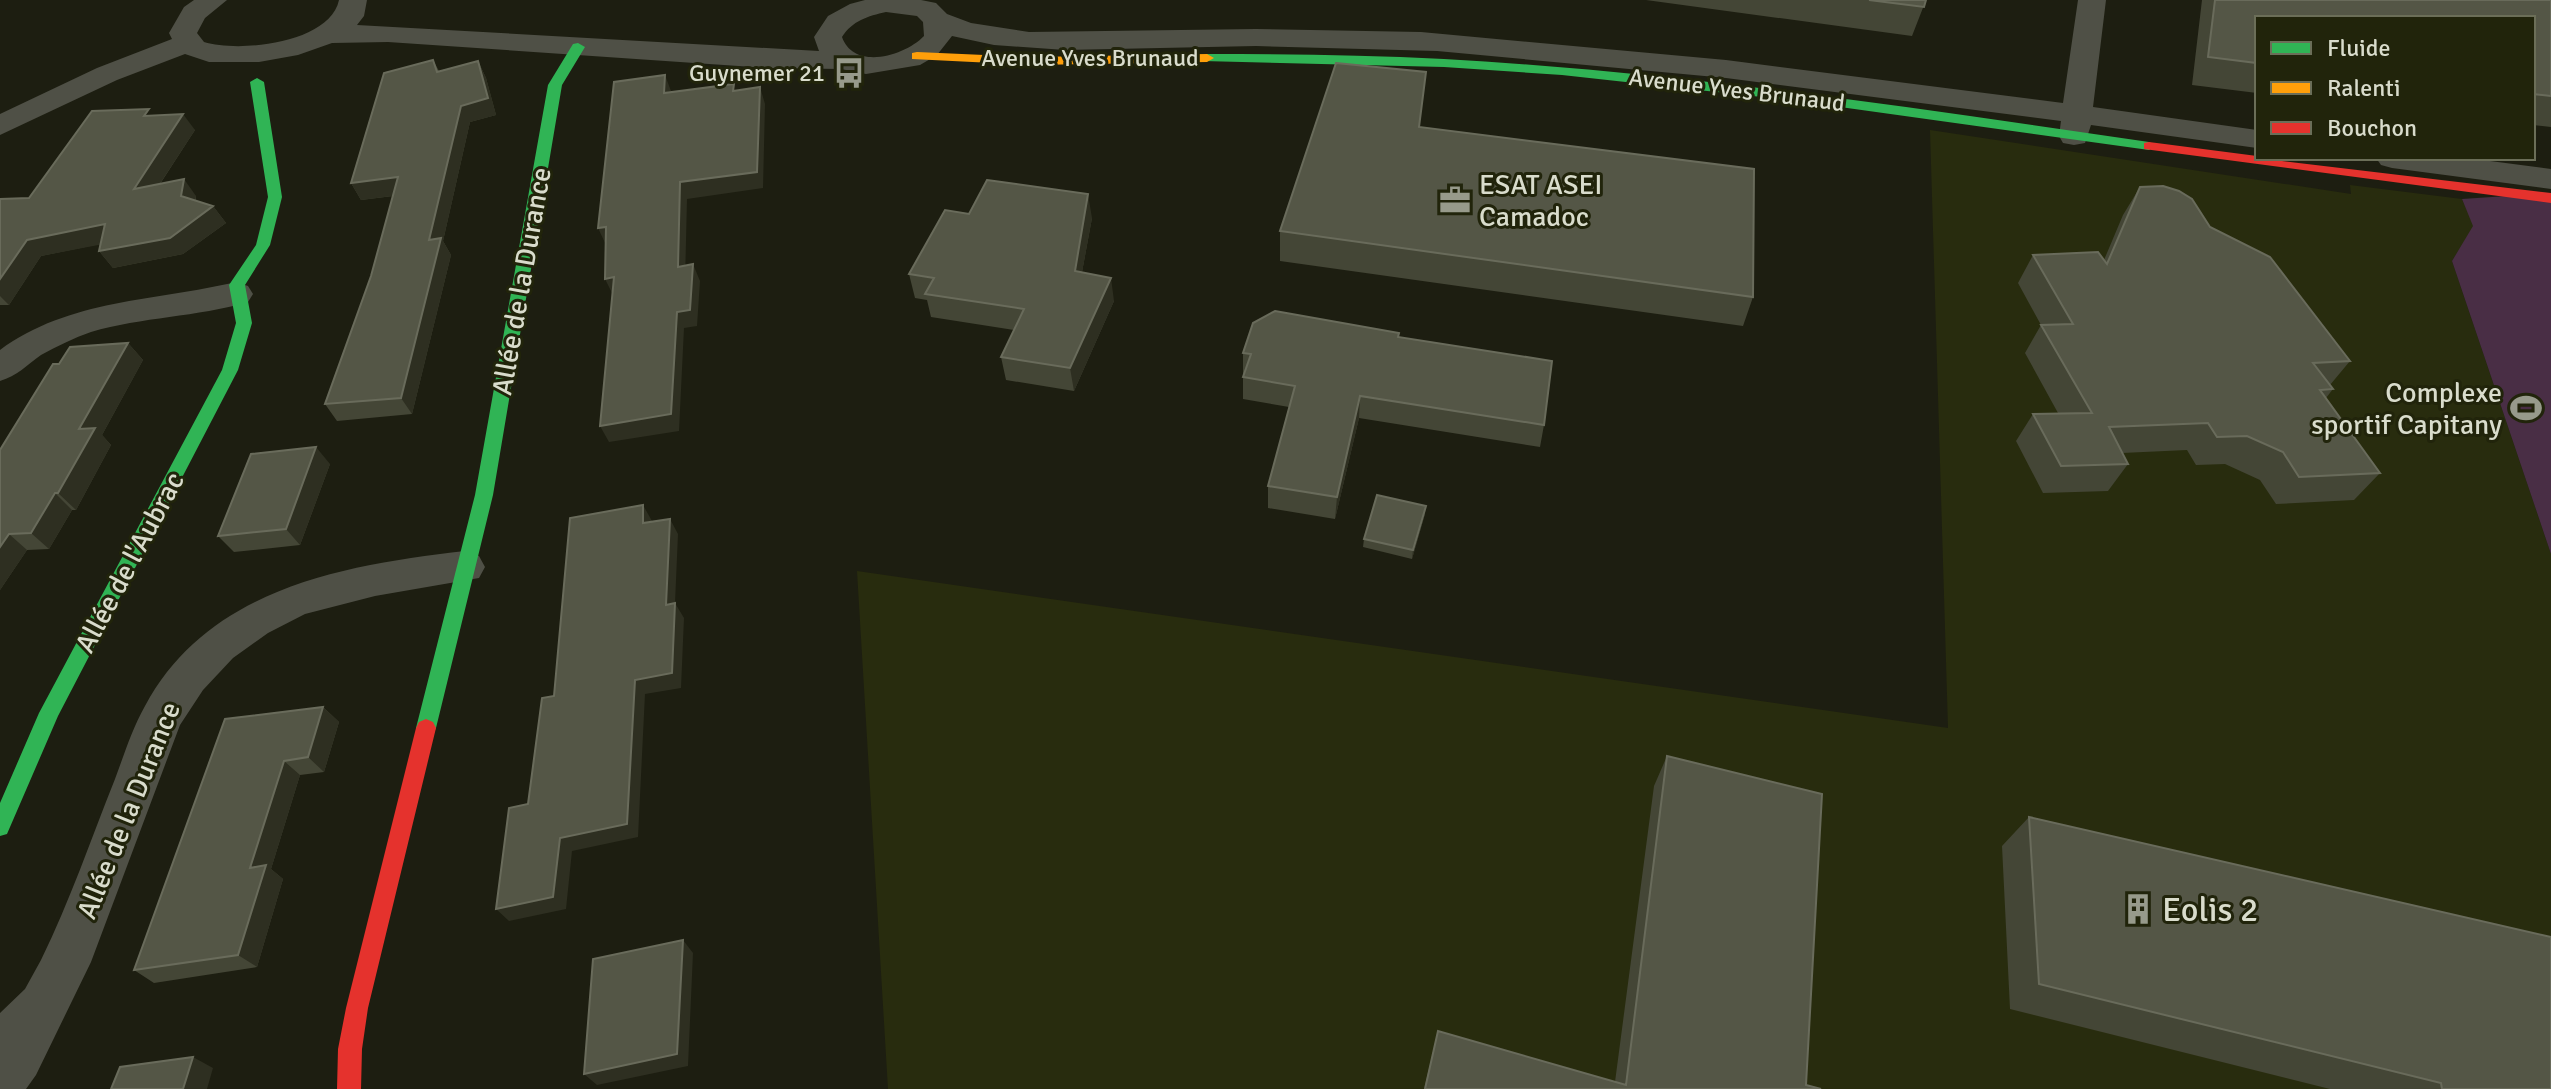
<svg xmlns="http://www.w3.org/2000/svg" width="2551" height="1089" viewBox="0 0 2551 1089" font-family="Signika,sans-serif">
<rect width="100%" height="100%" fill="#1d1e11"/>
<path fill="#282c0e" d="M1930,130L2351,194L2350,185L2462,199L2474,226L2452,261L2551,554V1089H888L857,571L1948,728Z"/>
<path fill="#492e45" d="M2522,195L2551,198V554L2452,261L2473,226L2462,199Z"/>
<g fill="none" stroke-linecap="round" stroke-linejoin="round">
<path fill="#4f5046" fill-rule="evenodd" d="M194,0H227L205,18L197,33L204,42C240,53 330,43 339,0H367L364,16L357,25L819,51L814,37L828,16L850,4L865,0H921L936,3L947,14L971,23L1029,32L1256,29L1421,32L1726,60L2063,103L2078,0H2106L2093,107L2257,130V148L2091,125L2085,143L2074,145L2063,143L2059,136L2061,121L1726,78L1437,51L1256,46L1065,50L994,45L952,36L937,55L920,65L866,74L841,69L767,68L388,42L332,43L298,55L259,62H209L185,54L117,80L0,135V114L97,68L172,39L169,33L184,7ZM886,12L917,16L923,22L924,36C905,56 854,71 842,37C852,21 868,16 886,12Z
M2376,158H2467L2551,169V189L2392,168L2381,165Z
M236,282L248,286L253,294L248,302C197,317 142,317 91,332C74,338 57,346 41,355C27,365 17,376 0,381V350C69,299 156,301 236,282Z
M465,551L479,556L485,567L479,578L375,596L305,614L268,633L233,658L203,690L180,725L91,962L36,1075L26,1089H0V1013L25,989L41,960C70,901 91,839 115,779C124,755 132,729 145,706C208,588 344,565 465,551Z"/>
<path fill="#30b455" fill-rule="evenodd" d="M578,43L585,47L562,85L493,495L436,728L433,734L426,737L419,734L416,728L475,495L548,85L573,44Z
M1207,54C1286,54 1365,55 1444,59C1680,72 1915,108 2149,142L2156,146L2149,150L1797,101L1562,75L1444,67L1202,61L1200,58Z
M257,78L264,82L282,197L270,245L245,285L252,323L238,370L58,716L7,834L0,836V803L39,713L222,370L236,323L229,285L256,245L268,197L250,82Z"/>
<path fill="#ff9f0a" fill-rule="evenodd" d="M917,52L1032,57L1207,54L1214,58L1207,62L1032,65L912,59V53Z"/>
<path fill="#e5322d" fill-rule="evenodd" d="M2149,142L2257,156V158L2551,193V203L2144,149V143Z
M426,719L433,722L436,728L368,1008L362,1049L361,1089H337L338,1049L346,1008L416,728L419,722Z"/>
</g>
<path fill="#444636" d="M1646,0H1926L1912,36Z
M2202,0H2551V127L2533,125V18H2257V93L2192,85Z
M433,60L439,71L478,61L486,78L496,115L470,122L443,241L451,255L412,414L337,421L325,404L371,276L393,196L361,200L351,183Z
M154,115L195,130L160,184L196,196V201L213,206L226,223L183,254L113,268L99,251L100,244L41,256L9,305H0V199L29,198Z
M1420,127L1753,297L1743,326L1280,261V231Z
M2140,187L2210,227L2350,361L2330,385L2333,389L2326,398L2380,473L2354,500L2276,504L2260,480L2225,464L2196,465L2187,450L2122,453L2128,464L2108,491L2043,493L2016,441L2033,414L2058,413L2025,353L2041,325L2018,283L2033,255L2104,260L2123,215Z
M1092,218L1082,272L1114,301L1074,391L1006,380L1001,357L1014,330L931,317L927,300L915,298L909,274Z
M1399,337L1544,425L1540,447L1359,418L1335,519L1268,508V486L1289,407L1243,399V353Z
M128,343L143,360L102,435L111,445L76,510H72L49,549L27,550L0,590V450L59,364Z
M330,464L300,545L234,552L218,536Z
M1425,514L1412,559L1363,547L1364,539Z
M323,707L339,722L324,772L300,775L271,869L283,879L257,967L154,983L134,970Z
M1667,756L1806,1085L1821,1089H1424L1438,1031L1615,1082L1654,786Z
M2029,817L2551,1089H2330L2010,1009L2002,846Z"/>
<path fill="#2e2f21" d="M478,61L486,78L496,115L470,122L443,241L451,255L412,414L401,398L429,240L461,106Z
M665,75L671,91L664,93Z
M760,87L765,104L763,188L687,199L685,283L678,267L680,182Z
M183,114L195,130L146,205L134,189Z
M398,177L408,194L361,200L351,183Z
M184,179L196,196L194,212L181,196Z
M1088,194L1092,218L1078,294L1075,271Z
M213,206L226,223L183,254L113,268L99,251Z
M105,224L119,241L41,256L9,305L0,296V279L27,240Z
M606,227V245L598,228Z
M693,264L700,281L697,326L684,328L679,431L609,442L600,426L677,312Z
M614,277L613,295L605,279Z
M1111,278L1114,301L1074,391L1070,368Z
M128,343L143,360L102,435L111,445L76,510L58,493L79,429Z
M1360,396L1359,418L1335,519L1337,497Z
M316,447L330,464L300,545L286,529Z
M55,493L72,510L49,549L31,533Z
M643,505L652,521L643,523Z
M1426,506L1425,514L1412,559L1413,550Z
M670,519L678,534L675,603L684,618L681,688L645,694L638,837L572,851L566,909L509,921L496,909L635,680L666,605Z
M9,534L27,550L0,590V547Z
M323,707L339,722L324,772L308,757Z
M284,761L300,775L271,869L283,879L257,967L238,955L250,868Z
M683,940L693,953L688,1066L597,1085L584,1074Z
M193,1057L213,1068L207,1089H183Z"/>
<path fill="#545646" stroke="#696b5b" stroke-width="2" d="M1869,0H1926L1924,7Z
M2215,0H2551V96L2533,94V18H2257V63L2208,57Z
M433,60L437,72L478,61L488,98L461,106L429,240L441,238L401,398L325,404L371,276L398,177L351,183L384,73Z
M1336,63L1426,72L1419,127L1754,169L1753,297L1280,231Z
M665,75L664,93L734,84L733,91L760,87L757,172L680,182L678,267L693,264L690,310L677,312L671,414L600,426L614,277L605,279L606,227L598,228L614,82Z
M149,109L144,116L183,114L134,189L184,179L181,196L213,206L170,238L99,251L105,224L27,240L0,279V199L29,198L92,111Z
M987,180L1088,194L1075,271L1111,278L1070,368L1001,357L1024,309L925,294L934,278L909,274L945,210L969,214Z
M2163,186L2179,191L2192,199L2210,227L2270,257L2350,361L2313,363L2333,389L2320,390L2380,473L2299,477L2283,452L2247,436L2217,437L2208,423L2109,427L2128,464L2061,466L2033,414L2092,413L2041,325L2073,324L2033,255L2098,252L2107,264L2140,187Z
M1275,311L1399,333L1398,337L1552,361L1544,425L1360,396L1337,497L1268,486L1295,386L1243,377L1251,354L1243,353L1253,323Z
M128,343L79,429L95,428L58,493H55L31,533L9,534L0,547V450L53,364H59L70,347Z
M316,447L286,529L218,536L251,454Z
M1377,495L1426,506L1413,550L1364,539Z
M643,505V523L670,519L666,605L675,603L672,673L635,680L627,824L560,838L553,897L496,909L509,808L528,804L542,698L554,696L570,518Z
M323,707L308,757L284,761L250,868L266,865L238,955L134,970L225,719Z
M1667,756L1822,794L1806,1085L1821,1089H1425L1438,1031L1626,1085Z
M2029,817L2551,937V1089H2442L2441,1083L2039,984Z
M683,940L677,1054L584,1074L593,959Z
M193,1057L183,1089H111L120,1067Z"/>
<defs>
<symbol id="bus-bare" viewBox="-9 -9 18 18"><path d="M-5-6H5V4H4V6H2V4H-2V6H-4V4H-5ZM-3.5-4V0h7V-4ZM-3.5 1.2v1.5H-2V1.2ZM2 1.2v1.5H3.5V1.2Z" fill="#979a8b" stroke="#21240b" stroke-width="2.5" paint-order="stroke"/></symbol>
<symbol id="office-bare" viewBox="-9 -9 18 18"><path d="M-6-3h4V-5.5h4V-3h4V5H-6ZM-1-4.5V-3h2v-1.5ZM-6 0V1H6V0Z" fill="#979a8b" stroke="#21240b" stroke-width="2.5" paint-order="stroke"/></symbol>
<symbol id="stadium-bare" viewBox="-9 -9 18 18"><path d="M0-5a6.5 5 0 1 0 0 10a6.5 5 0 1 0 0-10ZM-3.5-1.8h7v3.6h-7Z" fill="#979a8b" stroke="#21240b" stroke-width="2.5" paint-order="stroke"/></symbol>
<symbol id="building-bare" viewBox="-9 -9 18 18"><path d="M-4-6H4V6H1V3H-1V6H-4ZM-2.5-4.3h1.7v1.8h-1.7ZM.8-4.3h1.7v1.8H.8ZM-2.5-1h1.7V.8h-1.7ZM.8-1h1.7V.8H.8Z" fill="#979a8b" stroke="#21240b" stroke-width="2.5" paint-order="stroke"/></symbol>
</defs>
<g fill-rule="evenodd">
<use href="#bus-bare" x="827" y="51" width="44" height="44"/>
<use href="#office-bare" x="1433" y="178" width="44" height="44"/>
<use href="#stadium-bare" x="2504" y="386" width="44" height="44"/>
<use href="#building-bare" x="2116" y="887" width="44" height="44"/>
</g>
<g text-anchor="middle" stroke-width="6" stroke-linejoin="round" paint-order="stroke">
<g font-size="24" fill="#d9dccc" stroke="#21240b">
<text x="1090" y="66">Avenue Yves Brunaud</text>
<text transform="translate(1737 90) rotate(7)" y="8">Avenue Yves Brunaud</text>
</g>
<g font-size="24" fill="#d9dccc" stroke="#21240b" text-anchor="end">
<text x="825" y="81">Guynemer 21</text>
</g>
<g font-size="28" fill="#d9dccc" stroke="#21240b" text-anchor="start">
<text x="1479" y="194">ESAT ASEI<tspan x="1479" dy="32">Camadoc</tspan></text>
<text x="2502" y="402" text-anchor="end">Complexe<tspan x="2502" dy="32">sportif Capitany</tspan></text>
</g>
<g font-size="28" fill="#d9dccc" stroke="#21240b">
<text transform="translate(521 281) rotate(-80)" y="10">Allée de la Durance</text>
<text transform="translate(129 562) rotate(-62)" y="10">Allée de l'Aubrac</text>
<text transform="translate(128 810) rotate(-68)" y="10">Allée de la Durance</text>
</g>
<g font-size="34" fill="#d9dccc" stroke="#21240b" text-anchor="start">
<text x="2162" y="921">Eolis 2</text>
</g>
</g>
<rect x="2255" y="16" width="280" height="144" fill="#21240b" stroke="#6b6e58" stroke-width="2"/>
<rect x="2271" y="42" width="40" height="12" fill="#30b455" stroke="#6b6e58" stroke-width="2"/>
<text x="2327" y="56" font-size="24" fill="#d9dccc">Fluide</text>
<rect x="2271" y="82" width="40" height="12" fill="#ff9f0a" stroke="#6b6e58" stroke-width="2"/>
<text x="2327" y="96" font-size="24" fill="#d9dccc">Ralenti</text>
<rect x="2271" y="122" width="40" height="12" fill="#e5322d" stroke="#6b6e58" stroke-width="2"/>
<text x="2327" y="136" font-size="24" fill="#d9dccc">Bouchon</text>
</svg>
